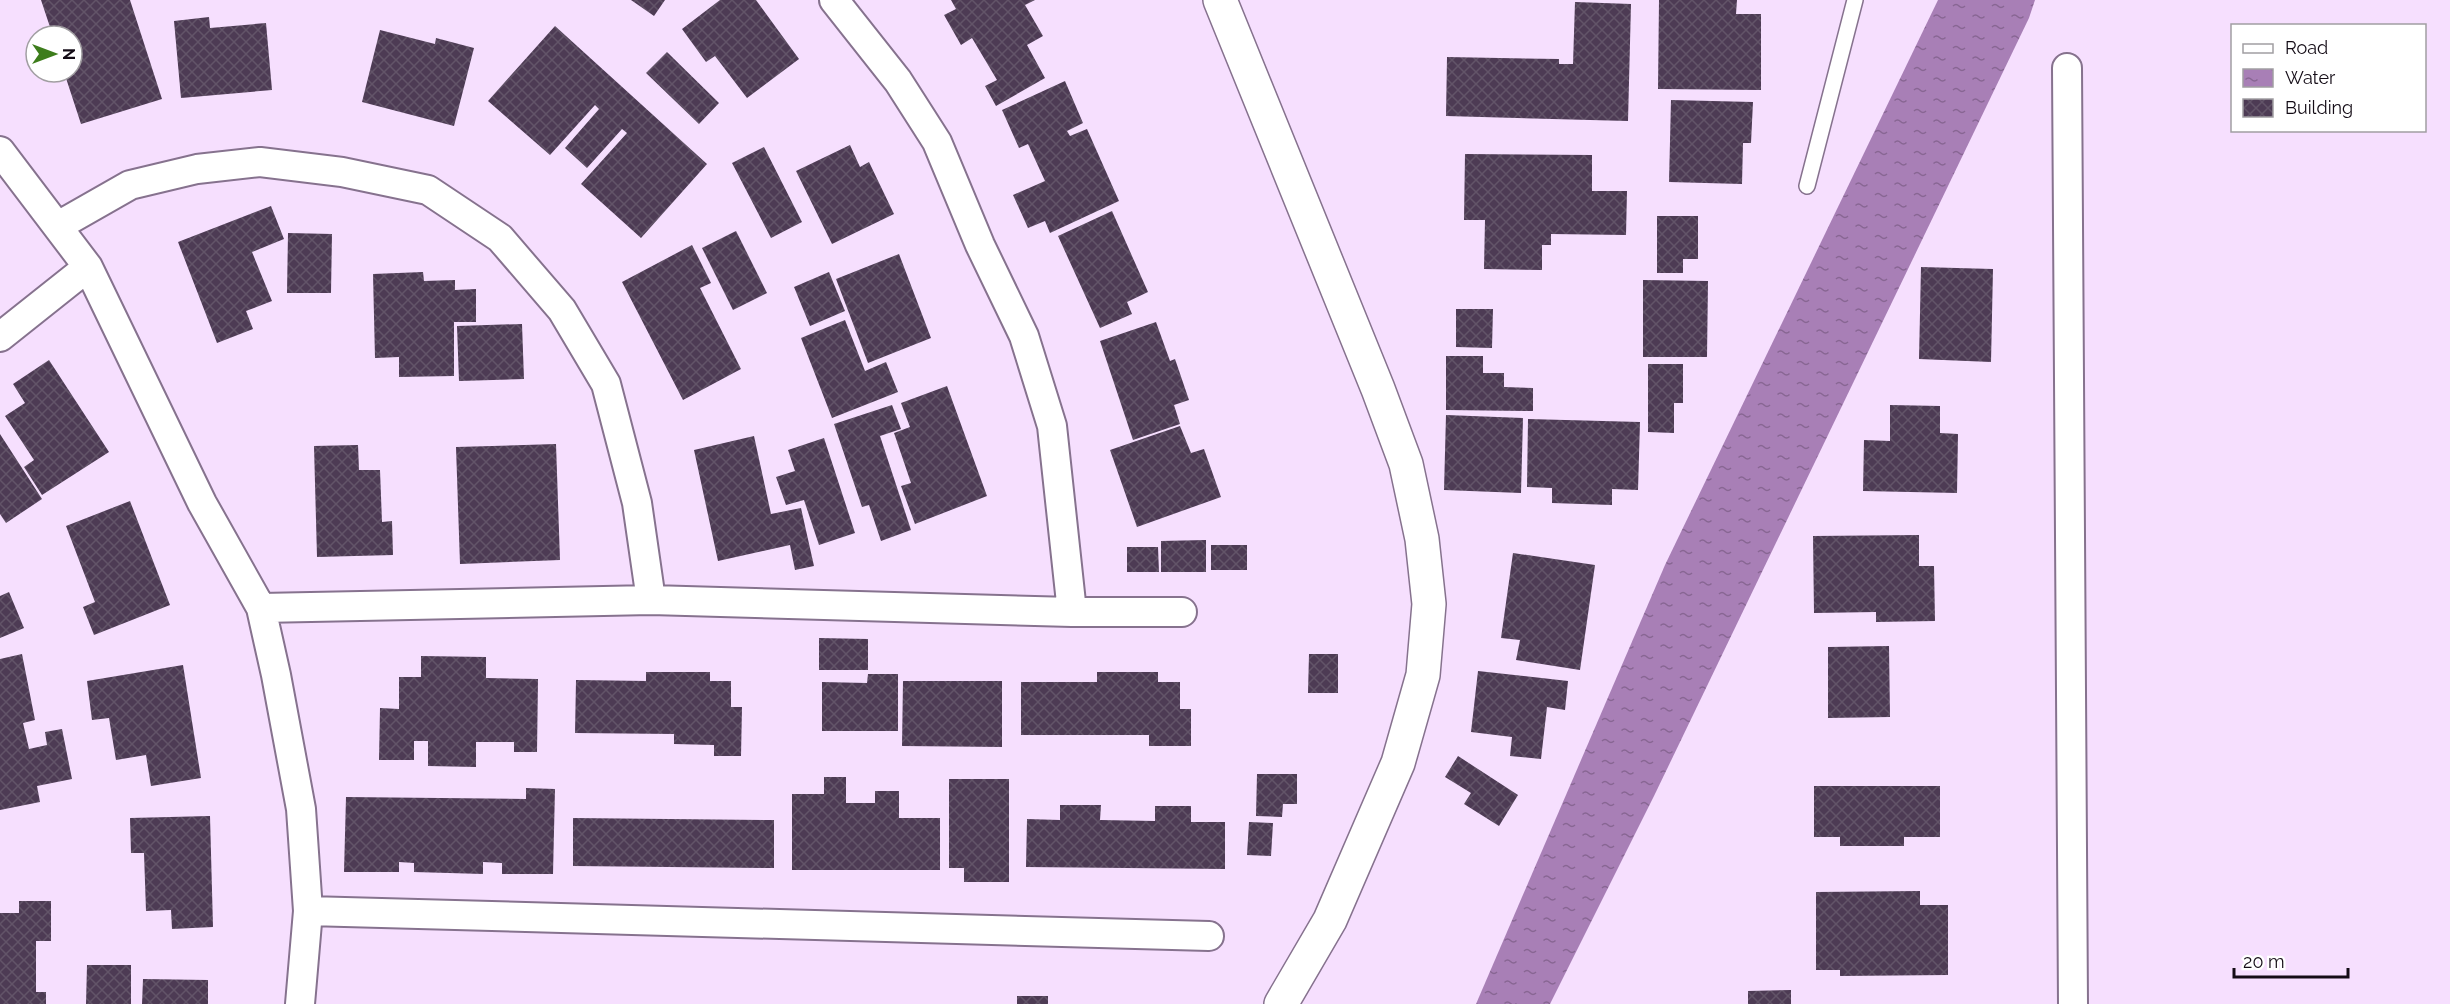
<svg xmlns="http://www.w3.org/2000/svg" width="2450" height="1004" viewBox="0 0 2450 1004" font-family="Raleway,sans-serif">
<defs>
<pattern id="water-ripples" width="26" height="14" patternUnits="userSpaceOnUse" patternTransform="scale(1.5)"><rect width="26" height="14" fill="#a87fb6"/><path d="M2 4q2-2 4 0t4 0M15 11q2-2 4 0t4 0" fill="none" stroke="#886693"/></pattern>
<pattern id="building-cross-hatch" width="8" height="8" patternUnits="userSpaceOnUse" patternTransform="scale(1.5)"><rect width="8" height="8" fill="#4d3b54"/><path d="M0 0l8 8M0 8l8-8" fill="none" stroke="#625468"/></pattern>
</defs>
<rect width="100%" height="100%" fill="#f6dffe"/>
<path fill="url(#water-ripples)" d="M1938,0H2035L2029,18L1654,796L1550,1004H1476L1665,565Z"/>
<path fill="url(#building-cross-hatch)" d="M41,0H130L162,99L81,124L64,72H72V36H53Z
M631,0H665L654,16Z
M720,0H756L799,59L747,98L715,56L706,62L682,29Z
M951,0H1035L1025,5L1043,36L1027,45L1045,78L996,106L985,86L997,80L972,38L961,45L944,15L956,9Z
M1659,0H1737L1736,14H1761V90L1658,89Z
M1575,2L1631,4L1628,121L1446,116L1447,57L1559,59V64H1573Z
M209,17L210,28L266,23L272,90L181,98L174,21Z
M555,26L707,164L641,238L581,184L627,133L622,129L587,168L565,148L599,109L595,105L550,155L488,101Z
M380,30L435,44L436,38L474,48L454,126L362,102Z
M667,52L719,103L699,124L646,73Z
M1065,81L1083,123L1067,131L1070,136L1087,129L1119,201L1050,233L1045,221L1028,228L1013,195L1045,181L1028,144L1019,148L1002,110Z
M1671,100L1753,102L1751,143H1743L1742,184L1669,182Z
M850,145L860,167L869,162L894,214L832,244L796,171Z
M764,147L802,222L771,238L732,163Z
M1465,154L1592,155V191H1627L1626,235L1551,234V245H1542V270L1484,269L1485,220H1464Z
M271,206L284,239L252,252L272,301L246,311L253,329L217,343L178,242Z
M1112,211L1148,292L1127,302L1132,314L1100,328L1058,236Z
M1657,216H1698V259H1683V273H1657Z
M736,231L767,293L733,310L702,248Z
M288,233L332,234L331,293H287Z
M692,245L711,283L700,288L741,369L683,400L622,282Z
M899,254L931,338L868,363L836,279Z
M1921,267L1993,269L1991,362L1919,359Z
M423,272L424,281L455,280V290L476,289V322H454V376L399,377V357L375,358L373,274Z
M829,272L845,311L810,326L794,287Z
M1643,280L1708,281L1707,357H1643Z
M1456,309H1493L1492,348L1456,347Z
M845,320L865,371L886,362L898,392L832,418L801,338Z
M1156,322L1170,361L1175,359L1189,400L1174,405L1180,424L1133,440L1100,341Z
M522,324L524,379L459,381L457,326Z
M1446,356H1483V373H1504V387L1533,388V411L1446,410Z
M49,360L109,452L42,495L24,467L34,460L5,416L25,403L13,384Z
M1648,364H1683V403H1674V433L1648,432Z
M947,386L987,496L915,524L901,486L911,483L894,433L910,427L901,403Z
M892,405L901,429L880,436L911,530L881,541L869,505L862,507L834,424Z
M1890,405L1940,406V433L1958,434L1957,493L1863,491L1864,440L1890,441Z
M1446,415L1523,418L1521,493L1444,490Z
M1528,419L1640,422L1638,490L1612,489V505L1552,503V488L1527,487Z
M1180,426L1191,453L1204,449L1221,497L1137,527L1110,450Z
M0,434L42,499L6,523L0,514Z
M754,436L771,514L801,508L814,566L795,570L790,545L718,561L694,450Z
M824,438L855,533L819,545L804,500L786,505L776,477L795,471L788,450Z
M556,444L560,560L460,564L456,447Z
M358,445L359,470H380L382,522L392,521L393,555L317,557L314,446Z
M130,501L170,605L94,635L83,607L95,602L66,526Z
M1919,535V566H1934L1935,621L1876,622V612L1814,613L1813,536Z
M1206,540V572H1161V541Z
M1211,545H1247V570H1211Z
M1127,547H1158L1159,572H1127Z
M1513,553L1595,565L1580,670L1516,660L1520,640L1501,638Z
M9,592L24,628L0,638V596Z
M819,638L868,639V670H819Z
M1889,646L1890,717L1828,718V647Z
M22,654L35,720L23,723L29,749L47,745L45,732L62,729L72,779L37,786L40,802L0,810V659Z
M1309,654H1338V693H1308Z
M421,656L486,657V678L538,679L537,752H514V742H476V767L428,766V741H414V760H379L380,708L399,709V677H421Z
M183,665L201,778L151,786L146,755L116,760L109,718L92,720L87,681Z
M1478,671L1568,681L1565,710L1547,707L1541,759L1510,756L1512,737L1471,732Z
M646,672H710V681H731V707H742L741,756H714V745L674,744V734L575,733L576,680L646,681Z
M1097,672H1158V682H1180V709H1191V746H1149V735H1021V682H1097Z
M868,674H898V731H822V682L867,683Z
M903,681H1002V747L902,746Z
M1458,756L1518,795L1499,826L1464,804L1471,793L1445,777Z
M1257,774H1297V804H1283L1282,817L1256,816Z
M824,777H846V803H875V791H899V818H940V870H792V794H824Z
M949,779H1009V882H964V868H949Z
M1814,786H1940V837H1904V846H1840V837H1814Z
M526,788L555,789L553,874H502V863L483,862V874L414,872V863L399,862V872H344L346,797L526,799Z
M1060,805H1101L1100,820L1155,821V806H1191V822H1225V869L1026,867L1027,819L1060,820Z
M210,816L213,927L172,929L171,910L146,911L144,853H131L130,818Z
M573,818L774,820V868L573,866Z
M1249,822L1273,823L1271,856L1247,855Z
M1920,891V905H1948V975L1840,976V970H1816V892Z
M19,901H51V941H36V992H46V1004H0V913H19Z
M87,965H131V1004H86Z
M143,979L208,980V1004H142Z
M1791,990V1004H1748V991Z
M1017,996H1048V1004H1017Z"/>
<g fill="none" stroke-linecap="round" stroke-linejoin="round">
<defs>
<path id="lane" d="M1807,186L1855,0"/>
<path id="street" d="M834,0L898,81L937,142L980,245L1024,336L1052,426L1072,612
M2067,68L2073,1004
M0,151L88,267L202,503L261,608L276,675L301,809L308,911L300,1004
M58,226L130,185L197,169L260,162L342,172L428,190L500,238L562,310L606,384L637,503L651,600
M0,337L88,267
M261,608L651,600L1072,612H1182
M308,911L1209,936"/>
<path id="secondary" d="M1220,0L1378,389L1406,464L1422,539L1429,604L1423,675L1398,763L1330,920L1281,1004"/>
</defs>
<use href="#lane" stroke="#86728e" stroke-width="18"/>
<use href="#street" stroke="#86728e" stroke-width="32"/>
<use href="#secondary" stroke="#86728e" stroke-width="36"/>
<use href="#lane" stroke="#fff" stroke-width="15"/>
<use href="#street" stroke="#fff" stroke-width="28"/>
<use href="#secondary" stroke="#fff" stroke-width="33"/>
</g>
<rect x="2231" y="24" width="195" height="108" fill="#ffffff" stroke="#a19ea2" stroke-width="1.5"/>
<rect x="2243" y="44" width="30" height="9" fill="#ffffff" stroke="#a19ea2" stroke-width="1.5"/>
<text x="2285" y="54" font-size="18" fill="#140c16">Road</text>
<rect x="2243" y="69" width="30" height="18" fill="url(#water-ripples)" stroke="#a19ea2" stroke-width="1.5"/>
<text x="2285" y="84" font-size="18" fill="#140c16">Water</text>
<rect x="2243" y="99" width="30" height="18" fill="url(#building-cross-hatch)" stroke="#a19ea2" stroke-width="1.5"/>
<text x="2285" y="114" font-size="18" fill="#140c16">Building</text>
<g transform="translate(54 54) rotate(90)"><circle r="28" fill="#ffffff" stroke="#a19ea2" stroke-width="1.5"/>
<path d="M0-4.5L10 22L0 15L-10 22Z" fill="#3d7d1c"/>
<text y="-9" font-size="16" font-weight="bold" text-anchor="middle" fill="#140c16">N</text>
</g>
<path d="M2234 968v9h114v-9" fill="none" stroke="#140c16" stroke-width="3"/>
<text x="2243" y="968" font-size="18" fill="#140c16" stroke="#ffffff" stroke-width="4.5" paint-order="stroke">20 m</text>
</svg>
